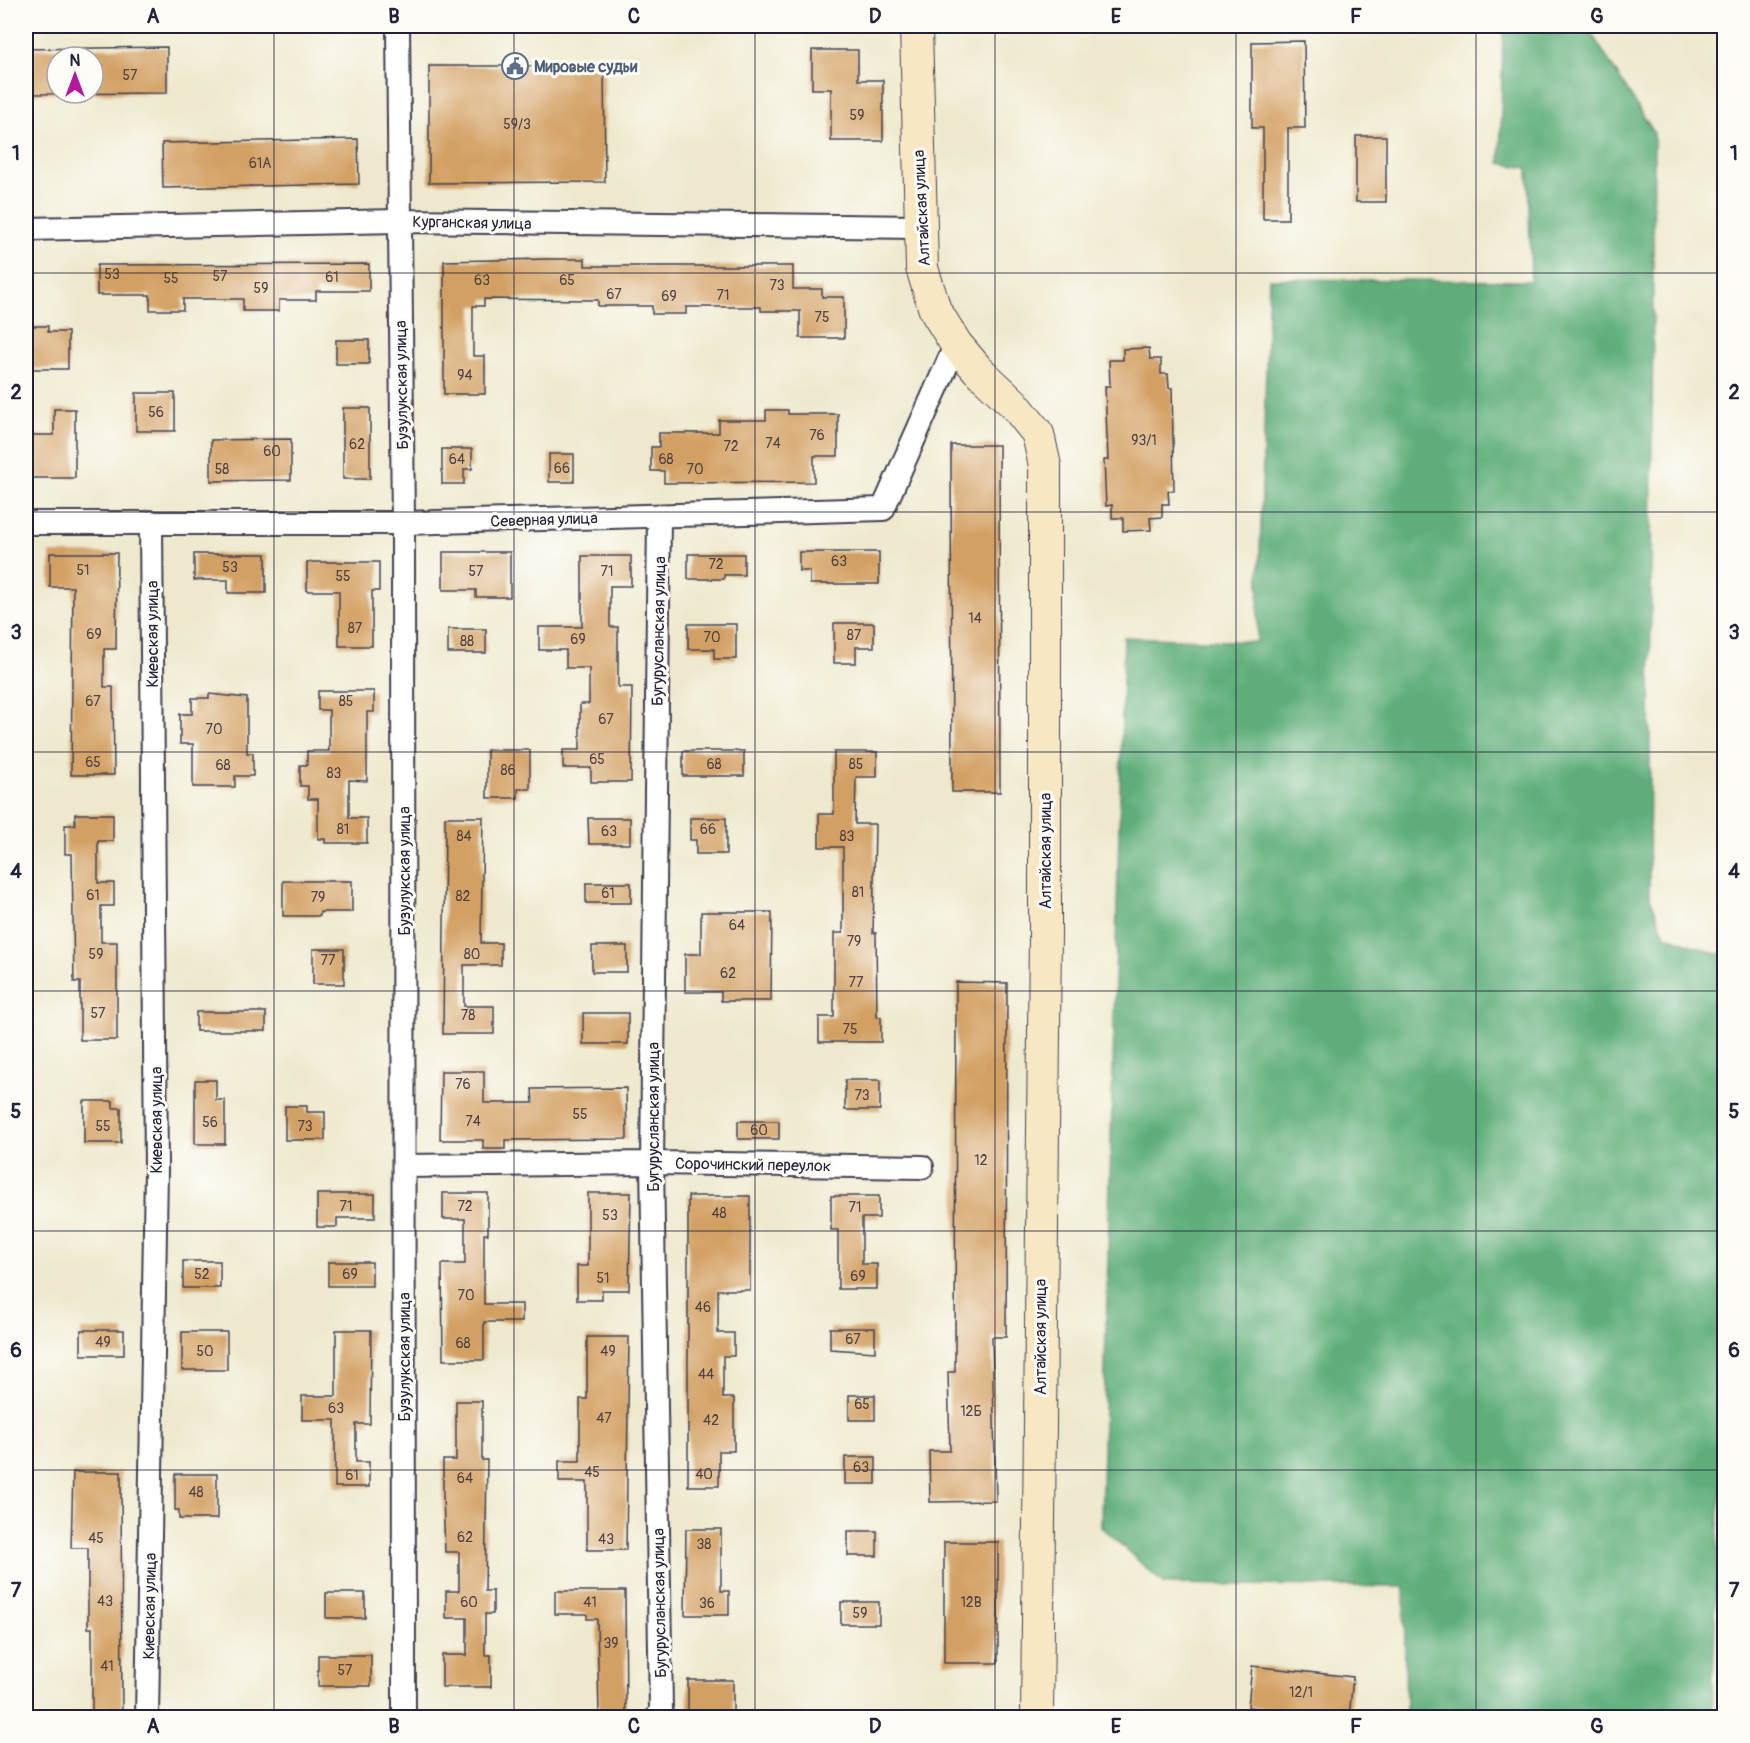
<svg xmlns="http://www.w3.org/2000/svg" width="1750" height="1743" viewBox="0 0 1750 1743" font-family="Pangolin,sans-serif">
<rect width="100%" height="100%" fill="#fdfcf7"/>
<filter id="ink" filterUnits="userSpaceOnUse"><feTurbulence type="fractalNoise" baseFrequency=".0167" numOctaves="2"/><feDisplacementMap in="SourceGraphic" scale="12" xChannelSelector="R" yChannelSelector="G"/><feConvolveMatrix kernelMatrix="1 2 1 2 8 2 1 2 1" color-interpolation-filters="sRGB"/></filter>
<filter id="wash" filterUnits="userSpaceOnUse"><feTurbulence type="fractalNoise" baseFrequency=".008" numOctaves="4" result="noise"/><feDisplacementMap in="SourceGraphic" scale="24" xChannelSelector="R" yChannelSelector="G"/><feGaussianBlur stdDeviation="1.35" result="paint"/><feColorMatrix in="noise" values="0 0 0 0 0 0 0 0 0 0 0 0 0 0 0 0 0 1.4 0 .05"/><feComposite in="paint" operator="in"/></filter>
<g filter="url(#wash)">
<rect width="100%" height="100%" fill="#eee9ce"/>
<path fill="#5eae7a" stroke="#40685a" stroke-width="1.5" d="M1503,26H1587L1654,133L1649,895L1665,935L1714,953L1724,954V1451L1718,1528L1712,1717H1406L1404,1587L1164,1584L1101,1527L1124,637L1257,642L1269,279L1531,281L1528,168L1500,163Z"/>
<g id="blocks">
<path fill="#d3a063" fill-rule="evenodd" d="M1304,41L1305,128H1288V219H1263V128H1252V42Z
M167,47V93L26,94V49ZM57,57H93V93H57Z
M812,50H858V80H883V141H831V89H812Z
M429,66H604L605,182L429,183Z
M1356,136H1386V202H1356Z
M358,139L359,184L163,188L162,143Z
M548,259H585V266H793V289H822V297H844V338H800V311H761V307H686V314H652V306H598V300L484,299V306H473V356H485V394H444V261Z
M369,264V291H316V300H279V311H243V299H183V310H150V295H97V265Z
M26,326H48V332H68V369H26Z
M336,340H369V364H336Z
M1149,348L1150,359H1161V374H1168L1169,388H1172L1174,491H1168L1169,504H1162V517L1150,518L1151,530L1123,531V518H1112V505L1106,506L1104,460H1108L1105,386H1110L1109,360H1123V349Z
M136,393H175V431H136Z
M343,408H370V479H343Z
M54,409H75V478H26V435H54Z
M766,410H788V414H838V456H814V482L664,483V471H651V447H659V433H719V420H766Z
M291,439V480L211,481V440Z
M951,445H999L1000,792H952Z
M442,449H472V469H464V484H442Z
M549,454H574V482H549Z
M443,552H510V597H476V590H443Z
M799,552H879V584H810V571H799Z
M50,553H117L116,649H104V687H113L114,775H71L73,587H50Z
M194,554H266V593H228V580H194Z
M688,554H744V575H724V579H688Z
M582,556H631V586H610V627H618V687H632L631,782H591V768H563V750H580V704H589V668H566V650H539V627H582Z
M307,562H379V591H372V646H339V591H307Z
M834,623H874V647H856V663H834Z
M688,624H736V659H714V649H688Z
M448,629H486V653H448Z
M318,691H374V712H367V781L349,780V818H367V843H325V839H318V799H308V786H300V765H307V751H329V710H318Z
M209,694L247,698V753H253V776H235V787H193V744H180V714H192V698H209Z
M487,750H530V789H518V798H487Z
M683,751H744V776H683Z
M834,752H877V777H856L855,824H875L873,933H876L877,1017H881V1042H819V1017H834V933H843V847H819V814H834Z
M75,814H113V841H98V883H114V906H101V942H117V1040H80V982H74L72,854H65V825H75Z
M445,817H483L481,943H501V965H464V1006H494V1034H443Z
M588,818H630V844H589Z
M690,818H726V854H696V840H690Z
M283,881H352V912H320V916H283Z
M586,883H631V903H586Z
M701,912H772L771,1001H721V992H685V954H701Z
M592,946H627V972H592Z
M313,949H344V984H313Z
M956,982L1007,983L1006,1337H992L996,1501L930,1502L929,1451H950L948,1372H955Z
M196,1012H266V1031H196Z
M583,1013H628V1044H583Z
M441,1071H484V1103H533L532,1089L626,1088L627,1139L505,1140V1149H483V1140H440Z
M195,1080H216V1100H225V1144H195Z
M845,1080H880V1110H845Z
M84,1101H113V1108H121V1143H84Z
M285,1106H307V1112H325V1140H285Z
M738,1121H779V1139H738Z
M443,1193H488V1234H484V1304H522V1322H484V1360H443L442,1264H465V1219H443Z
M588,1193H631L629,1290H602V1300H577V1266H588Z
M317,1194H375V1218H337V1227H317Z
M688,1196H750V1290H718V1333H734V1356H723V1398H734V1451H719V1486H688Z
M831,1196H879V1218H862V1264H877V1289H838V1230H831Z
M183,1261H220V1288H183Z
M328,1262H372V1286H328Z
M830,1328H875V1352L830,1349Z
M81,1330H124V1355H81Z
M336,1330H371L370,1424H356V1462H369V1487H335V1420H302V1396H336Z
M182,1332H227V1370H182Z
M587,1337H629L626,1550H587V1482H559V1461H580V1399H587Z
M849,1395H875V1420H849Z
M456,1401H482V1460H487L485,1591H493V1614H485V1655H491V1687H442V1655H467V1618H446V1591H459V1552H445L443,1496V1460H456Z
M845,1457H876V1484H845Z
M73,1472H121L122,1718H92V1628H88V1548H71Z
M175,1474H217V1519H179V1510H175Z
M686,1529H721V1591H729V1615H685Z
M848,1531H877V1556H848Z
M944,1542H998V1663H944Z
M555,1591H625L626,1718H599L597,1619H587V1614H555Z
M326,1593H365V1618H326Z
M841,1602H879V1624H841Z
M318,1655H371V1686H318Z
M1252,1666L1353,1677L1349,1718L1248,1707Z
M688,1680H733V1718H688Z"/>
</g>
</g>
<g filter="url(#ink)">
<use href="#blocks" fill-opacity="0" stroke="#414051" stroke-width="1.5"/>
<g fill="none" stroke-linecap="round" stroke-linejoin="round">
<defs>
<path id="street" d="M398,26L403,523L404,1718
M26,229L398,221L919,227
M26,523H403L883,509L956,344
M404,1166L652,1163L922,1167
M147,1718L156,1170L151,522
M657,1718L661,1710L652,1163L659,516"/>
<path id="secondary" d="M916,26L922,268L935,310L956,344L978,370L1014,404L1038,434L1045,466V934L1037,1718"/>
</defs>
<use href="#street" stroke="#414051" stroke-width="26"/>
<use href="#secondary" stroke="#414051" stroke-width="34"/>
<use href="#street" stroke="#fff" stroke-width="22"/>
<use href="#secondary" stroke="#f7e8c3" stroke-width="32"/>
</g>
</g>
<path fill="none" stroke="#22223b" stroke-width="1.5" stroke-opacity="0.55" d="M274,26V1718M514,26V1718M755,26V1718M995,26V1718M1236,26V1718M1476,26V1718M26,273H1724M26,512H1724M26,752H1724M26,991H1724M26,1231H1724M26,1470H1724"/>
<defs>
<symbol id="civic-ring" viewBox="-11 -11 22 22"><circle r="9.5" fill="#fdfcf7" stroke="#5c6f8a" stroke-width="1.5"/><path d="M-.6-6.5H3V-4.5H.6V-3L4-1V1h2V6H-6V1h2V-1L-.6-3ZM-1.2 2.5V6h2.4V2.5Z" fill="#5c6f8a"/></symbol>
</defs>
<g fill-rule="evenodd">
<use href="#civic-ring" x="500" y="51" width="30" height="30"/>
</g>
<g text-anchor="middle" stroke-width="6" stroke-linejoin="round" paint-order="stroke">
<g font-size="14" fill="#4e4245">
<text x="130" y="80">57</text>
<text x="857" y="120">59</text>
<text x="517" y="129">59/3</text>
<text x="260" y="168">61А</text>
<text x="112" y="279">53</text>
<text x="220" y="281">57</text>
<text x="332" y="282">61</text>
<text x="171" y="283">55</text>
<text x="482" y="285">63</text>
<text x="567" y="285">65</text>
<text x="777" y="290">73</text>
<text x="261" y="293">59</text>
<text x="614" y="299">67</text>
<text x="723" y="300">71</text>
<text x="669" y="301">69</text>
<text x="822" y="322">75</text>
<text x="465" y="380">94</text>
<text x="156" y="417">56</text>
<text x="817" y="440">76</text>
<text x="1144" y="445">93/1</text>
<text x="773" y="448">74</text>
<text x="357" y="449">62</text>
<text x="731" y="451">72</text>
<text x="272" y="456">60</text>
<text x="457" y="464">64</text>
<text x="666" y="464">68</text>
<text x="562" y="473">66</text>
<text x="222" y="474">58</text>
<text x="695" y="474">70</text>
<text x="839" y="566">63</text>
<text x="716" y="569">72</text>
<text x="230" y="572">53</text>
<text x="83" y="575">51</text>
<text x="476" y="576">57</text>
<text x="607" y="576">71</text>
<text x="343" y="581">55</text>
<text x="975" y="623">14</text>
<text x="355" y="633">87</text>
<text x="94" y="639">69</text>
<text x="854" y="640">87</text>
<text x="712" y="642">70</text>
<text x="578" y="644">69</text>
<text x="467" y="646">88</text>
<text x="93" y="706">67</text>
<text x="346" y="706">85</text>
<text x="606" y="724">67</text>
<text x="214" y="734">70</text>
<text x="597" y="764">65</text>
<text x="93" y="767">65</text>
<text x="714" y="769">68</text>
<text x="856" y="769">85</text>
<text x="223" y="770">68</text>
<text x="508" y="775">86</text>
<text x="334" y="778">83</text>
<text x="343" y="834">81</text>
<text x="708" y="834">66</text>
<text x="609" y="836">63</text>
<text x="464" y="841">84</text>
<text x="847" y="841">83</text>
<text x="858" y="897">81</text>
<text x="608" y="898">61</text>
<text x="93" y="900">61</text>
<text x="463" y="901">82</text>
<text x="318" y="902">79</text>
<text x="737" y="930">64</text>
<text x="854" y="946">79</text>
<text x="96" y="959">59</text>
<text x="472" y="959">80</text>
<text x="328" y="965">77</text>
<text x="728" y="978">62</text>
<text x="856" y="987">77</text>
<text x="98" y="1018">57</text>
<text x="468" y="1020">78</text>
<text x="850" y="1034">75</text>
<text x="463" y="1089">76</text>
<text x="862" y="1100">73</text>
<text x="580" y="1119">55</text>
<text x="473" y="1126">74</text>
<text x="210" y="1127">56</text>
<text x="103" y="1131">55</text>
<text x="305" y="1131">73</text>
<text x="759" y="1135">60</text>
<text x="981" y="1165">12</text>
<text x="346" y="1211">71</text>
<text x="465" y="1211">72</text>
<text x="855" y="1212">71</text>
<text x="719" y="1218">48</text>
<text x="610" y="1220">53</text>
<text x="202" y="1279">52</text>
<text x="350" y="1279">69</text>
<text x="858" y="1281">69</text>
<text x="603" y="1283">51</text>
<text x="466" y="1300">70</text>
<text x="703" y="1312">46</text>
<text x="853" y="1344">67</text>
<text x="103" y="1347">49</text>
<text x="463" y="1348">68</text>
<text x="205" y="1356">50</text>
<text x="608" y="1356">49</text>
<text x="706" y="1379">44</text>
<text x="862" y="1409">65</text>
<text x="336" y="1413">63</text>
<text x="971" y="1416">12Б</text>
<text x="604" y="1423">47</text>
<text x="711" y="1425">42</text>
<text x="861" y="1472">63</text>
<text x="592" y="1477">45</text>
<text x="704" y="1479">40</text>
<text x="352" y="1480">61</text>
<text x="465" y="1483">64</text>
<text x="196" y="1497">48</text>
<text x="465" y="1542">62</text>
<text x="96" y="1543">45</text>
<text x="606" y="1544">43</text>
<text x="704" y="1549">38</text>
<text x="105" y="1606">43</text>
<text x="469" y="1607">60</text>
<text x="590" y="1607">41</text>
<text x="971" y="1607">12В</text>
<text x="707" y="1608">36</text>
<text x="860" y="1618">59</text>
<text x="611" y="1648">39</text>
<text x="107" y="1671">41</text>
<text x="345" y="1675">57</text>
<text x="1301" y="1697">12/1</text>
</g>
<g font-size="16" font-weight="bold" fill="#4e5e75" stroke="#fdfcf7" text-anchor="start">
<text x="534" y="72">Мировые судьи</text>
</g>
<g font-size="16" fill="#22223b" stroke="#fdfcf7">
<text transform="translate(921 208) rotate(-93)" y="6">Алтайская улица</text>
<text transform="translate(472 222) rotate(1)" y="6">Курганская улица</text>
<text transform="translate(401 385) rotate(-91)" y="6">Бузулукская улица</text>
<text transform="translate(544 519) rotate(-2)" y="6">Северная улица</text>
<text transform="translate(658 631) rotate(-89)" y="6">Бугурусланская улица</text>
<text transform="translate(152 634) rotate(-90)" y="6">Киевская улица</text>
<text transform="translate(1045 851) rotate(-90)" y="6">Алтайская улица</text>
<text transform="translate(404 871) rotate(-90)" y="6">Бузулукская улица</text>
<text transform="translate(653 1117) rotate(-90)" y="6">Бугурусланская улица</text>
<text transform="translate(156 1120) rotate(-90)" y="6">Киевская улица</text>
<text transform="translate(753 1164) rotate(1)" y="6">Сорочинский переулок</text>
<text transform="translate(1040 1337) rotate(-90)" y="6">Алтайская улица</text>
<text transform="translate(404 1357) rotate(-90)" y="6">Бузулукская улица</text>
<text transform="translate(659 1603) rotate(-91)" y="6">Бугурусланская улица</text>
<text transform="translate(149 1606) rotate(-89)" y="6">Киевская улица</text>
</g>
</g>
<rect width="1750" height="1743" fill="none" stroke="#fdfcf7" stroke-width="66"/>
<g transform="translate(75 75)"><circle r="28" fill="#fdfcf7" stroke="#a5a5ac" stroke-width="1.5"/>
<path d="M0-4.5L10 22L0 15L-10 22Z" fill="#b5179e"/>
<text y="-9" font-size="16" font-weight="bold" text-anchor="middle" fill="#22223b">N</text>
</g>
<rect x="33" y="33" width="1684" height="1677" fill="none" stroke="#22223b" stroke-width="2"/>
<g font-size="20" text-anchor="middle" font-weight="bold" fill="#22223b">
<text x="153" y="23">A</text>
<text x="394" y="23">B</text>
<text x="634" y="23">C</text>
<text x="875" y="23">D</text>
<text x="1116" y="23">E</text>
<text x="1356" y="23">F</text>
<text x="1597" y="23">G</text>
<text x="16" y="160">1</text>
<text x="1734" y="160">1</text>
<text x="16" y="399">2</text>
<text x="1734" y="399">2</text>
<text x="16" y="639">3</text>
<text x="1734" y="639">3</text>
<text x="16" y="878">4</text>
<text x="1734" y="878">4</text>
<text x="16" y="1118">5</text>
<text x="1734" y="1118">5</text>
<text x="16" y="1357">6</text>
<text x="1734" y="1357">6</text>
<text x="16" y="1597">7</text>
<text x="1734" y="1597">7</text>
<text x="153" y="1733">A</text>
<text x="394" y="1733">B</text>
<text x="634" y="1733">C</text>
<text x="875" y="1733">D</text>
<text x="1116" y="1733">E</text>
<text x="1356" y="1733">F</text>
<text x="1597" y="1733">G</text>
</g>
</svg>
